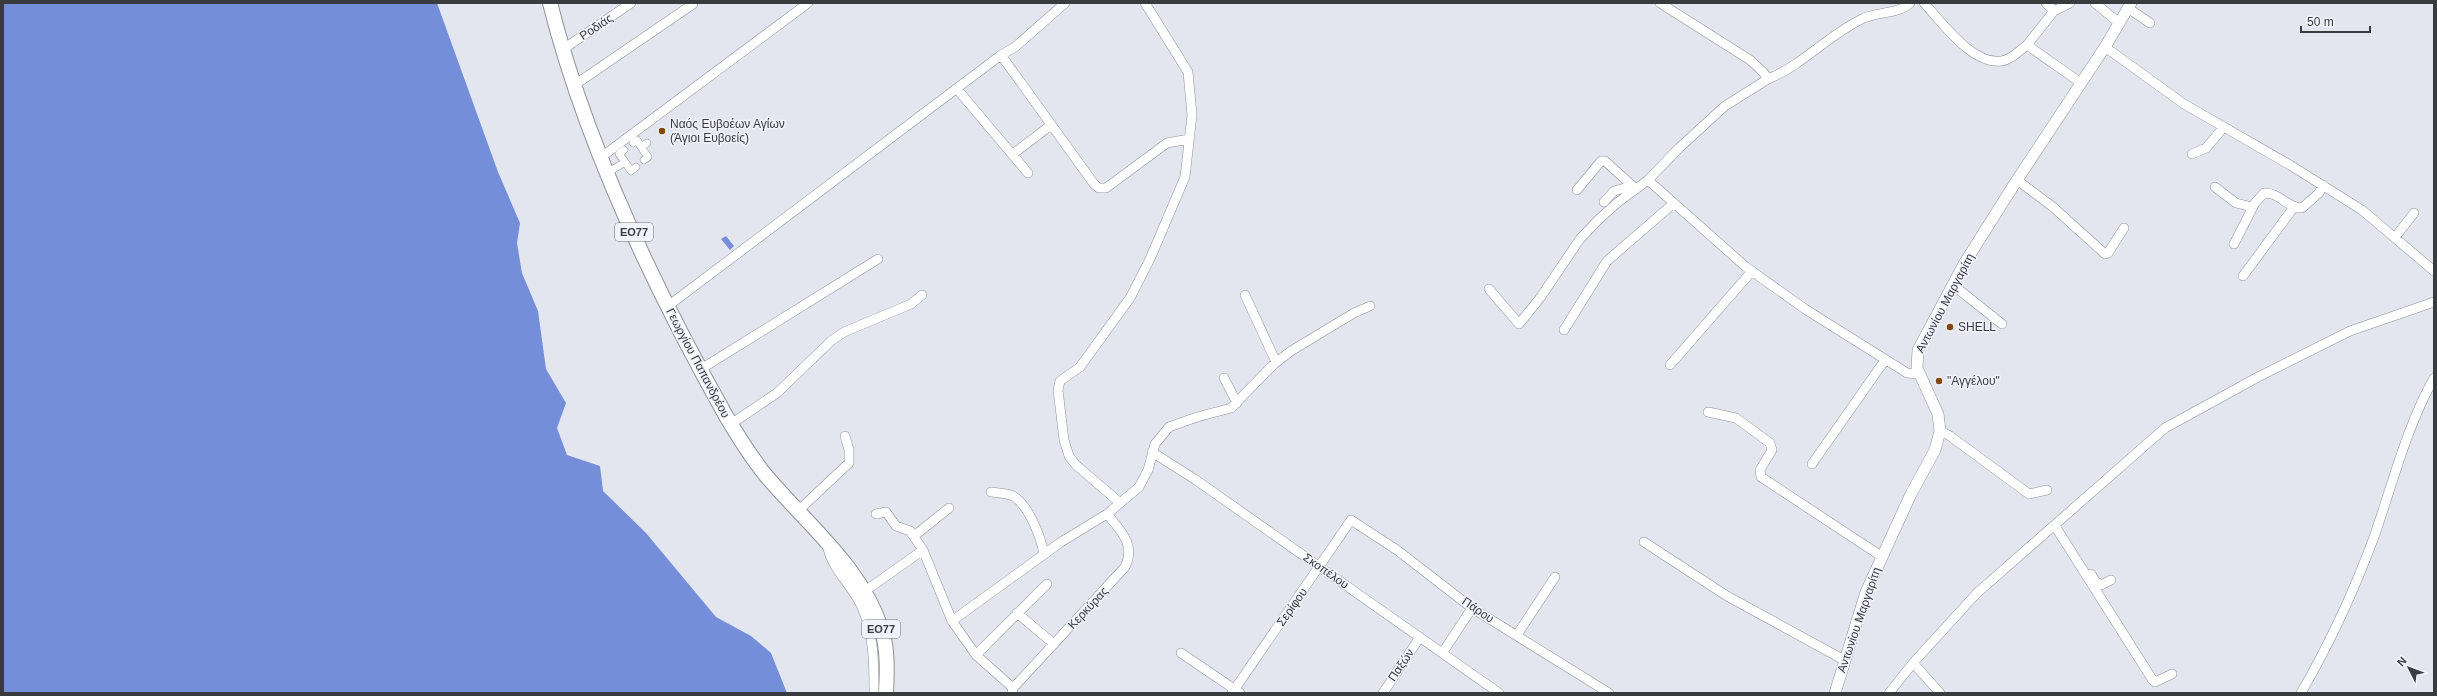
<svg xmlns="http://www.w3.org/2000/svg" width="2437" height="696" viewBox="0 0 2437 696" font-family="Helvetica,sans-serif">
<rect width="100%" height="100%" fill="#e3e6ee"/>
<path fill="#758eda" d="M3,3H437L498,172L520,223L517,243L522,273L538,311L546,369L566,403L557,428L567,455L600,466L603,491L646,533L716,617L751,636L771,653L787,693H3Z
M726,236L734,246L730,250L721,239Z"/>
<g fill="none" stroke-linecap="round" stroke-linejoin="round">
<defs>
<path id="pedestrian" d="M633,143L637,140L641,147L647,143
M641,147L648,157L644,160
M625,162L631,171L636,167
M607,173L625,162L619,154L624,150"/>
<path id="minor" d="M1924,3C1942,22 1972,65 2001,61C2011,60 2019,51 2027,45L2081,83
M2046,3L2054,11
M2095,3L2119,23
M2128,8L2150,23
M2027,45L2054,11L2070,3
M2105,47L2184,104L2290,165L2362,210L2434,271
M562,50L631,3
M1001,55L1094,184L1099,188H1106L1167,143L1189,139
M1768,79C1803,65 1829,34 1864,18C1878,12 1899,14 1910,3
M573,86L693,4
M957,89L1028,173
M1013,154L1051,125
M2192,154L2206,148L2223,128
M600,158L808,3
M1648,180L1746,267L1805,309L1907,373L1919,374
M2017,180L2053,207L2105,254L2108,253L2124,228
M2215,187L2236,203L2252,207
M1577,190L1601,161H1605L1636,189
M1604,202L1614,191L1632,186
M2396,236L2414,213
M2234,244L2255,203L2264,193C2279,192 2287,208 2302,208L2319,193L2323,185
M2243,276L2294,207
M1953,285L2002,324
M1489,289L1519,324L1540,298L1580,239L1598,220L1617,203L1648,180L1679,148L1725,106L1768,79L1763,72L1750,60L1660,3
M1245,295L1276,362
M668,306L1001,55L1015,47L1065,3
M1564,330L1607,261L1674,203
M1670,365L1752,271
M701,369L878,259
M1224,378L1237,403
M1708,412L1736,418L1770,443L1772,450L1760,470L1761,477L1881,556
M731,424L777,393L831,341L844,332L911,304L922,295
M1940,431L1950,436L2029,494L2047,490
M1152,452L1196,480L1499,693
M1812,464L1885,360
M991,492C998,493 1007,493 1013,496C1029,505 1041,538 1044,554
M1119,502L1076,465L1069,456L1064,440L1058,390L1060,381L1080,367L1130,298L1150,259L1185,177L1192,115L1188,72L1145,3
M798,511L849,463V450L845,436
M876,514L886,512L896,526L910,531L923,550L952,621
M2055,526L2152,679L2155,682L2172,674
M914,536L949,508
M1644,542L1727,596L1844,660
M827,544C832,571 850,582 861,605C874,634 874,662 874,693
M2091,574L2095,581L2101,585L2111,580
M865,591L923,550
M1017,613L1054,644
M1517,635L1555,577
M1443,652L1472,608
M1181,653L1240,693
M976,655L1047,584
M1913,663L1940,693
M1013,688L976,655L952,621L1061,542L1107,514L1139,487L1148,470L1155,444L1169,427L1197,417L1231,408L1274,364L1291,351L1354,313L1370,306
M1012,693L1013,688L1125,567C1136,545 1121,531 1107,514
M1232,693L1351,520L1397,550L1472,608L1609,693
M1383,693L1420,637
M1889,693L1913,663L1977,593L2165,428L2258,377L2350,331L2434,302
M2301,693C2330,643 2354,591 2374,537C2393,483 2406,428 2434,378"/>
<path id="tertiary" d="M1835,693L1866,592L1911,494L1935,450L1940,431L1938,414L1917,368L1918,350L1964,264L2017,180L2105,47L2131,3"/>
<path id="primary" d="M550,3C586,146 654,288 726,416C739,438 752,459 768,478C809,526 863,569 882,631C888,650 887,673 886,693"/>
</defs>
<use href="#pedestrian" stroke="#8e9198" stroke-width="8"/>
<use href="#minor" stroke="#8e9198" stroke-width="10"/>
<use href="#tertiary" stroke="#8e9198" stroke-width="12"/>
<use href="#primary" stroke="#8e9198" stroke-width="16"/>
<use href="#pedestrian" stroke="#fff" stroke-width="7"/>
<use href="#minor" stroke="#fff" stroke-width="9"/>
<use href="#tertiary" stroke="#fff" stroke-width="11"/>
<use href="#primary" stroke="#fff" stroke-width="14"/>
</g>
<g fill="#834702" stroke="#f0f3fb" stroke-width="1.5">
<circle cx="662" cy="131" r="4"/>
<circle cx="1950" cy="327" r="4"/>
<circle cx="1939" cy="381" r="4"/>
</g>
<g text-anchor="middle" stroke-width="3" stroke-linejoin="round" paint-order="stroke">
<g fill="#f0f3fb" stroke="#717277" stroke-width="1">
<rect x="615" y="223" width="38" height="18" rx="3"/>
<rect x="862" y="620" width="38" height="18" rx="3"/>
</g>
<g font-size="11" font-weight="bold" fill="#3a3b3e">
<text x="634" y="236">ΕΟ77</text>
<text x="881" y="633">ΕΟ77</text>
</g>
<g font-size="12" fill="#3a3b3e" stroke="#f0f3fb">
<text transform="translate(596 27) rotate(-34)" y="4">Ροδιάς</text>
<text transform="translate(1945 303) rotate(-62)" y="4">Αντωνίου Μαργαρίτη</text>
<text transform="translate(698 363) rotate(62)" y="4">Γεωργίου Παπανδρέου</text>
<text transform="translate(1326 571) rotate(35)" y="4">Σκοπέλου</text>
<text transform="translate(1292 607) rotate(-55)" y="4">Σερίφου</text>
<text transform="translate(1088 608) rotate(-47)" y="4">Κερκύρας</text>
<text transform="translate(1478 610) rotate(34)" y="4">Πάρου</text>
<text transform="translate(1859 620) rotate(-71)" y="4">Αντωνίου Μαργαρίτη</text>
<text transform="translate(1401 665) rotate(-56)" y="4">Παξών</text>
</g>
<g font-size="12" fill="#3a3b3e" stroke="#f0f3fb" text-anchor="start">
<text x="670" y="128">Ναός Ευβοέων Αγίων<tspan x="670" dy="14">(Άγιοι Ευβοείς)</tspan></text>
<text x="1958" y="331">SHELL</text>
<text x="1947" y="385">"Αγγέλου"</text>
</g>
</g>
<rect width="2437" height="696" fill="none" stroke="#3a3b3e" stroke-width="8"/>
<g transform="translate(2409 668) rotate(312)" stroke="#f0f3fb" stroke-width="3" paint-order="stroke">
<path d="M0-3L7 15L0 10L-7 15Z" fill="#3a3b3e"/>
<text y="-6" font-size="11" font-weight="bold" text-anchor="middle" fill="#3a3b3e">N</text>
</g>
<path d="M2301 26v6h69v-6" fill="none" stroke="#3a3b3e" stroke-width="2"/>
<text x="2307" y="26" font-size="12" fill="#3a3b3e" stroke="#f0f3fb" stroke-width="3" paint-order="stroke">50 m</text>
</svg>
